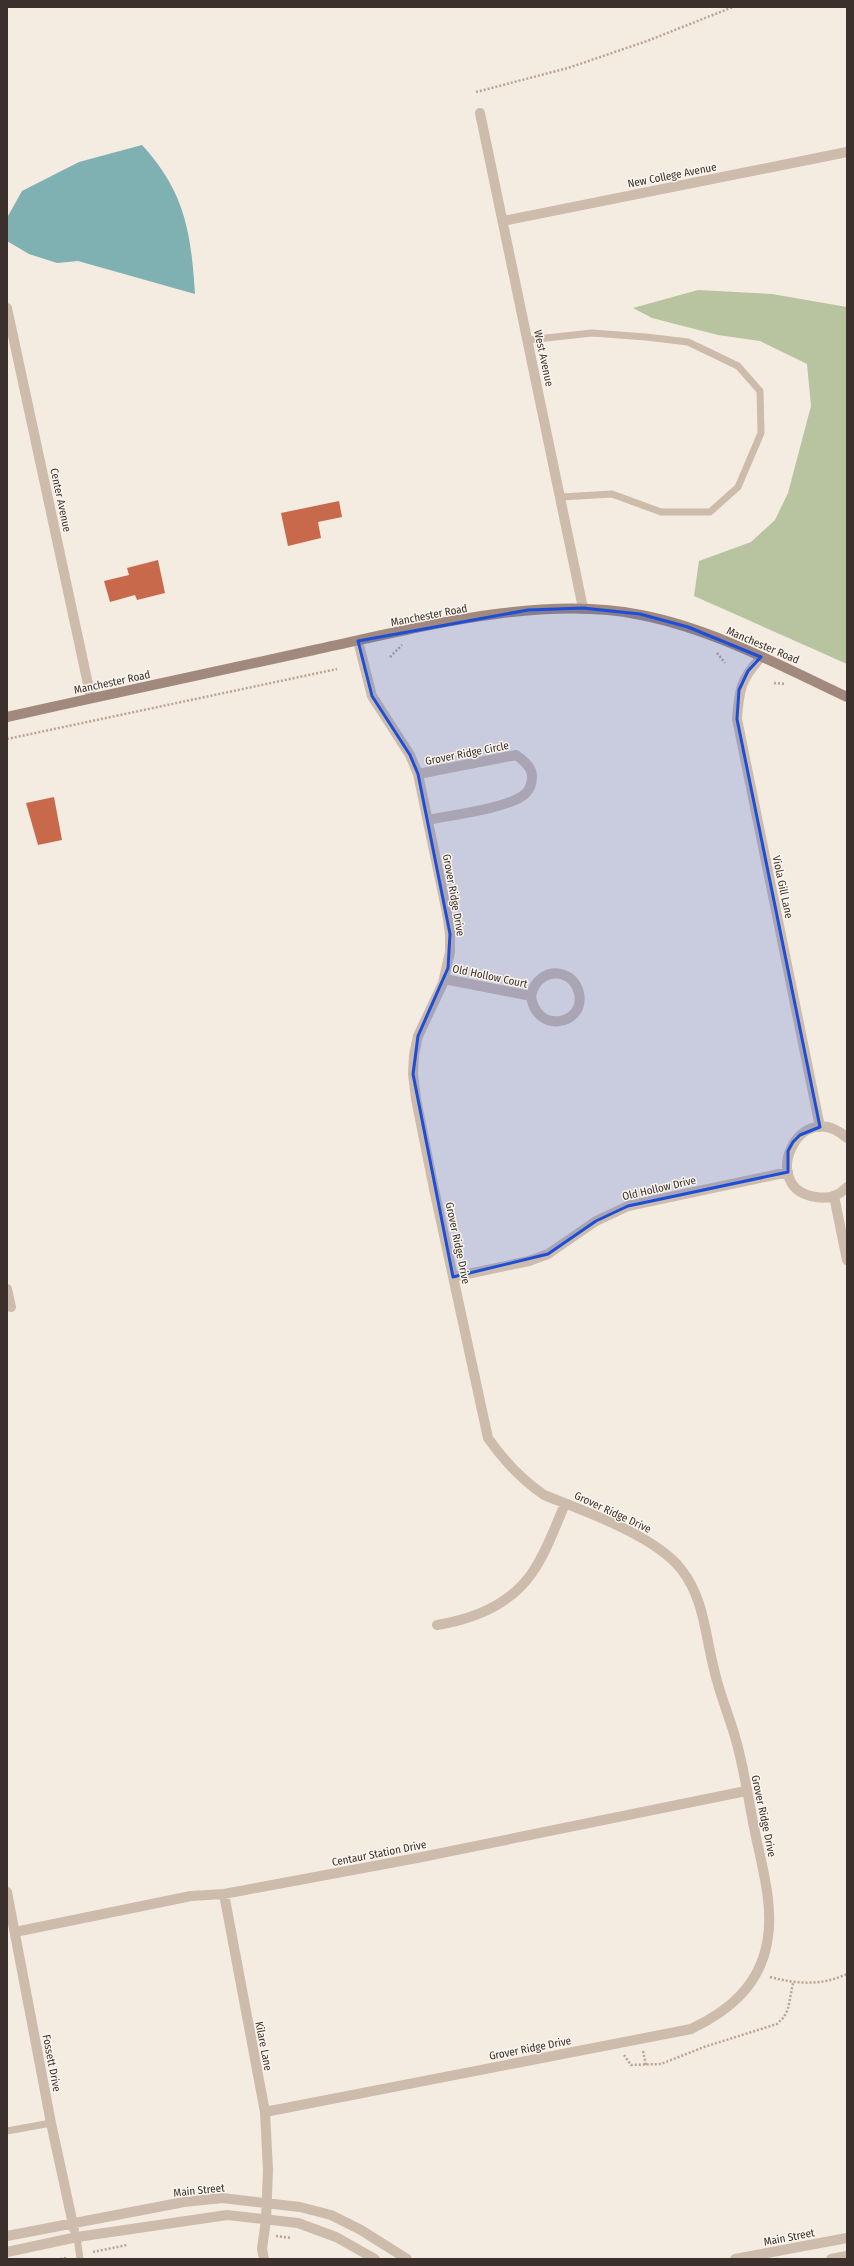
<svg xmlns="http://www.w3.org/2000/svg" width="854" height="2266" viewBox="0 0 854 2266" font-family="'Fira Sans Condensed',sans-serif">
<rect width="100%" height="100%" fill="#f4ebe1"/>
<path fill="#b8c4a0" d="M698,290L772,294L847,307V664L694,596L699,561L751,542L775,520L788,493L811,406L807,364L760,341L718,335L652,318L633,308Z"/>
<path fill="#7fb0b2" d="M142,145C185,192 191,232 195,294L78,261L57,263L29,254L7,241L8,216L22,191L79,162Z"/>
<path fill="#c8694b" d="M339,501L342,517L318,522L321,538L288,546L281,513Z
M158,560L165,593L137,600L135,595L110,602L104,581L129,575L127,568Z
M54,797L62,840L38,845L26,803Z"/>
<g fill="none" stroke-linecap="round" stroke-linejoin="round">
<path stroke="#b9a596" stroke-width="2.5" stroke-dasharray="2 2" stroke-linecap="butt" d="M476,92L568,68L647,41L733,7
M717,653L725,663
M390,657L402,645
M774,683L786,684
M7,739L337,669
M770,1977C797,1984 821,1986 847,1974
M643,2051L646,2065
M624,2055L631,2065L661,2064L704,2047L777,2024L784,2017L788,2009L793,1983
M276,2236L291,2238
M93,2252L127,2245
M60,2259L66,2258"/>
<path stroke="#cdbbac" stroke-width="7" d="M528,340L592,333L646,337L688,342L738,366L760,391L761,433L738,487L710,512H661L612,494L561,497
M7,2131L51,2123
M77,2237L80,2259"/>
<path stroke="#cdbbac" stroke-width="10" d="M480,113L583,608
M503,221L847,152
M7,308L91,698
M761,657C741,679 739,689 737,719L820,1127
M418,774L516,755C523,760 532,767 532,776C532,783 531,788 526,793C512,808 450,815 428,820
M444,979L531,996C534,981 547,969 564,975C572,978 577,985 579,993C586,1025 536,1035 531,996
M847,1138C799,1094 757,1189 816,1197C828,1199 839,1196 847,1187
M834,1196L847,1260
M453,1277L529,1261L548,1254L596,1221L628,1206L788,1172
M7,1289L11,1307
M437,1625C473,1619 510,1605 532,1573C546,1553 555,1527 565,1504
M7,1892L51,2123L74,2229
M224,1894L265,2112L268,2170L266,2220L262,2249L264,2259
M15,1932L191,1896L224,1894L417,1858L746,1791
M265,2112L691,2029C729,2011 759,1986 767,1943C774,1909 763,1870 756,1837C750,1809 746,1780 739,1752C733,1724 720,1697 714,1669C705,1634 704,1598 681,1569C654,1535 584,1511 544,1495C521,1479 504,1461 488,1438L434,1189L416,1099L413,1074L414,1055L418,1036L443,983L450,952V934L447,913L418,774L410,755L372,696L358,641
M7,2236L184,2202L222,2198L300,2207L331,2215L361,2230L407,2259
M7,2252L77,2237L227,2215L298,2223L336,2237L375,2259
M735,2259L847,2238
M831,2259L847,2256"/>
<path stroke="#a18a7d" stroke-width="10" d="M7,717C109,694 211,672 314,650C413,629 540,594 641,615C713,629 781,666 847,697"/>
</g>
<path fill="#1d4ed8" fill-opacity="0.2" stroke="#1d4ed8" stroke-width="3" stroke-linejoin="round" d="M583,608L640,614L688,627L761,657L748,671L739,690L737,719L820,1127L800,1135L793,1142L788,1151V1172L628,1206L596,1221L548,1254L453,1277L413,1074L418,1036L448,968L450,934L418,774L410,755L372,696L358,641L528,610Z"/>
<g text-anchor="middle" stroke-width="3" stroke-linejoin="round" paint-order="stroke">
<g font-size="11" fill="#3b302b" stroke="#fbf5ee">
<text transform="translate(672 175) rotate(-11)" y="4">New College Avenue</text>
<text transform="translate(544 358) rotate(78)" y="4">West Avenue</text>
<text transform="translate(61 500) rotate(78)" y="4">Center Avenue</text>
<text transform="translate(429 615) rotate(-11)" y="4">Manchester Road</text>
<text transform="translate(763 645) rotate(23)" y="4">Manchester Road</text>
<text transform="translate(112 682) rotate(-12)" y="4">Manchester Road</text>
<text transform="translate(467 753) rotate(-11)" y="4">Grover Ridge Circle</text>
<text transform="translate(783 887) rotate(78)" y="4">Viola Gill Lane</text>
<text transform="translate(454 895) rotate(80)" y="4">Grover Ridge Drive</text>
<text transform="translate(490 976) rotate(12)" y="4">Old Hollow Court</text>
<text transform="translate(659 1188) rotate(-13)" y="4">Old Hollow Drive</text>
<text transform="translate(458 1243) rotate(78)" y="4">Grover Ridge Drive</text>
<text transform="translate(613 1512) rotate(25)" y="4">Grover Ridge Drive</text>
<text transform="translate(764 1816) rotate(78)" y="4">Grover Ridge Drive</text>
<text transform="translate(379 1853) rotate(-11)" y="4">Centaur Station Drive</text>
<text transform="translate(264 2046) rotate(79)" y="4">Kilare Lane</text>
<text transform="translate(530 2048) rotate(-11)" y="4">Grover Ridge Drive</text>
<text transform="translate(52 2063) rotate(79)" y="4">Fossett Drive</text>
<text transform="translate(199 2190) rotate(-6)" y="4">Main Street</text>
<text transform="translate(789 2237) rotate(-11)" y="4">Main Street</text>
</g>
</g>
<rect width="854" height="2266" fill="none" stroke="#3b302b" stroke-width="16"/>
</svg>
